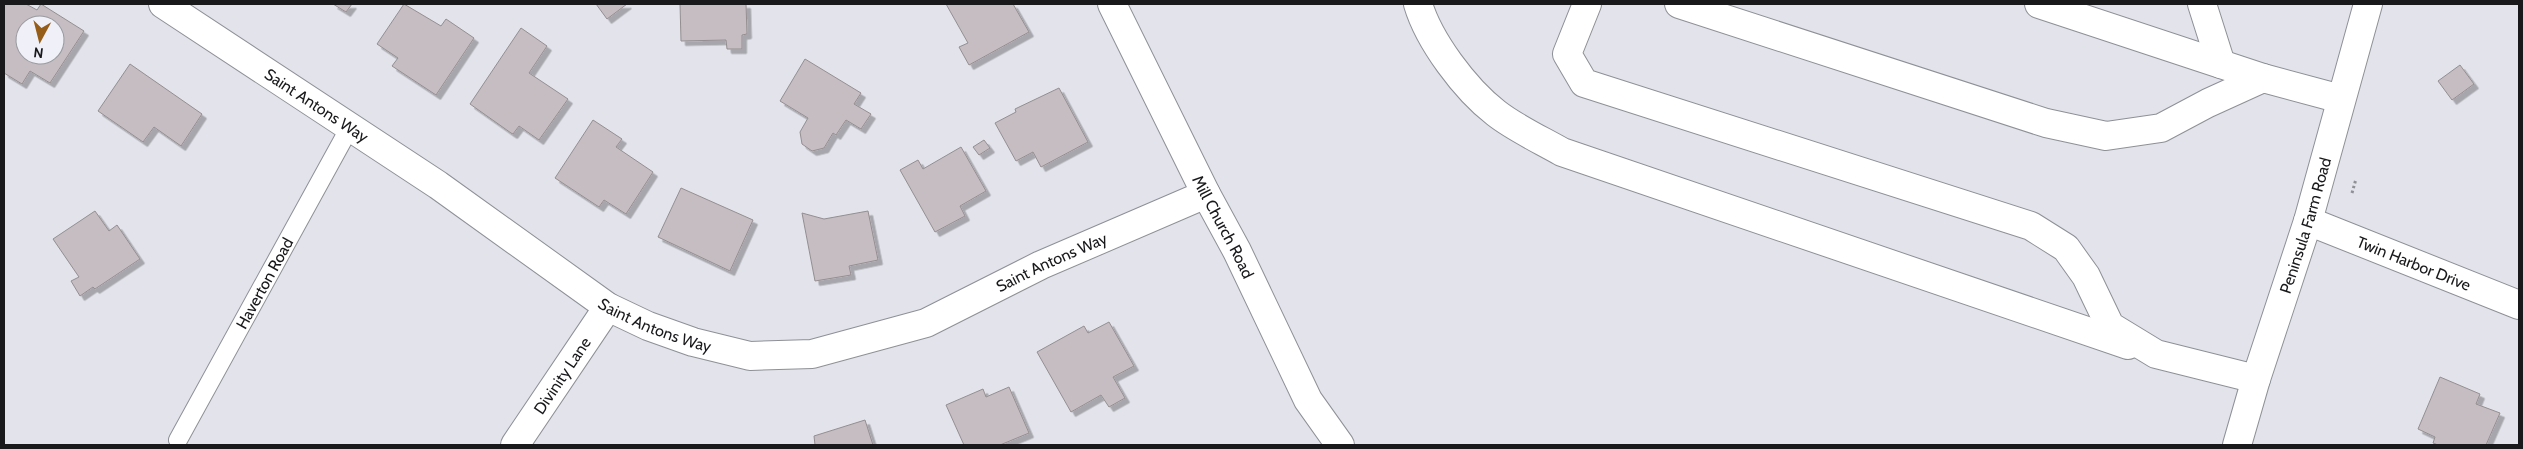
<svg xmlns="http://www.w3.org/2000/svg" width="2523" height="449" viewBox="0 0 2523 449" font-family="Cabin,sans-serif">
<defs>
<filter id="shadow"><feDropShadow dx="4.5" dy="4.5" stdDeviation="0" flood-color="#0004"/></filter>
</defs>
<rect width="100%" height="100%" fill="#e2e3eb"/>
<path fill="#c5bdc1" stroke="#958e91" fill-rule="evenodd" filter="url(#shadow)" d="M4,4H26L37,10L41,4L84,31L50,83L30,71L22,84L4,73ZM25,25H55V55H25Z
M333,4H352L346,12Z
M404,4L441,26L446,19L474,38L436,95L392,66L398,58L377,44Z
M596,4H627L607,19Z
M680,4H746L747,34L742,35V49H727L726,40L681,41Z
M946,4H1013L1029,32L969,65L959,47L968,43Z
M521,28L547,46L529,73L568,99L539,140L519,126L513,134L511,133L470,104Z
M805,59L861,93L854,104L871,114L861,129L846,120L836,135L833,133L824,148L812,151L802,144L800,132L808,118L780,101Z
M130,64L202,114L181,146L154,127L143,142L98,111Z
M2460,65L2474,84L2452,100L2438,81Z
M1059,88L1088,142L1041,167L1033,152L1016,161L995,123L1016,112L1015,109Z
M593,120L622,139L616,147L653,172L626,214L604,200L599,207L555,178Z
M984,140L990,148L979,155L973,147Z
M961,147L986,191L960,206L965,216L935,232L900,170L918,160L923,169Z
M681,188L753,220L730,271L658,237Z
M95,211L109,231L117,225L140,259L95,289L93,287L80,296L71,281L79,277L53,239Z
M868,211L878,260L849,266L851,275L815,281L802,213L824,219Z
M1109,322L1134,366L1113,377L1125,398L1109,407L1101,395L1071,412L1037,352L1084,326L1088,333Z
M2440,377L2480,394L2476,404L2500,413L2486,445H2438L2433,443L2435,437L2418,429Z
M1009,387L1029,433L1000,445H964L946,405L983,389L986,397Z
M865,420L873,445H815L814,436Z"/>
<g fill="none" stroke-linecap="round" stroke-linejoin="round">
<defs>
<g id="service">
<path id="s1" d="M178,440L350,127"/>
</g>
<g id="minor">
<path id="s2" d="M163,4L438,185L608,307L648,326L693,342L750,356L812,354L926,323L1041,265L1206,194"/>
<path id="s3" d="M1112,4L1206,194L1237,251L1308,400L1340,445"/>
<path d="M1418,4C1429,41 1465,89 1496,113C1515,128 1541,140 1562,152L2128,345"/>
<path d="M1587,4L1567,54L1584,83L2031,226L2066,248L2086,276L2110,326L2156,354L2256,379"/>
<path d="M1679,4L2046,123L2106,136L2161,128L2208,103L2263,78L2341,99"/>
<path d="M2039,4L2263,78"/>
<path d="M2202,4L2221,64"/>
<path id="s4" d="M2308,221L2519,305"/>
<path id="s5" d="M515,445L608,307"/>
</g>
<g id="tertiary">
<path id="s6" d="M2237,445L2256,379L2308,221L2368,4"/>
</g>
</defs>
<use href="#service" stroke="#8e9097" stroke-width="20"/>
<use href="#minor" stroke="#8e9097" stroke-width="30"/>
<use href="#tertiary" stroke="#8e9097" stroke-width="30"/>
<path stroke="#8f8f95" stroke-width="3" stroke-dasharray="2.5 2.5" stroke-linecap="butt" d="M2352,193L2356,179"/>
<use href="#service" stroke="#fff" stroke-width="18"/>
<use href="#minor" stroke="#fff" stroke-width="28"/>
<use href="#tertiary" stroke="#fff" stroke-width="28"/>
</g>
<g text-anchor="middle" stroke-width="4.5" stroke-linejoin="round" paint-order="stroke">
<g font-size="16" fill="#19191c" stroke="#eff0f8">
<text dy="6" stroke="none"><textPath href="#s2" startOffset="184">Saint Antons Way</textPath></text>
<text dy="6" stroke="none"><textPath href="#s6" startOffset="230">Peninsula Farm Road</textPath></text>
<text dy="6" stroke="none"><textPath href="#s3" startOffset="249">Mill Church Road</textPath></text>
<text dy="6" stroke="none"><textPath href="#s2" startOffset="1009">Saint Antons Way</textPath></text>
<text dy="6" stroke="none"><textPath href="#s4" startOffset="114">Twin Harbor Drive</textPath></text>
<text dy="6" stroke="none"><textPath href="#s1" startOffset="179">Haverton Road</textPath></text>
<text dy="6" stroke="none"><textPath href="#s2" startOffset="589">Saint Antons Way</textPath></text>
<text dy="6" stroke="none"><textPath href="#s5" startOffset="84">Divinity Lane</textPath></text>
</g>
</g>
<rect width="2523" height="449" fill="none" stroke="#19191c" stroke-width="10"/>
<g transform="translate(40 40) rotate(187)"><circle r="24" fill="#eff0f8" stroke="#999aa0"/>
<path d="M0-4L9 19L0 12L-9 19Z" fill="#965d18"/>
<text y="-8" font-size="14" font-weight="bold" text-anchor="middle" fill="#19191c">N</text>
</g>
</svg>
